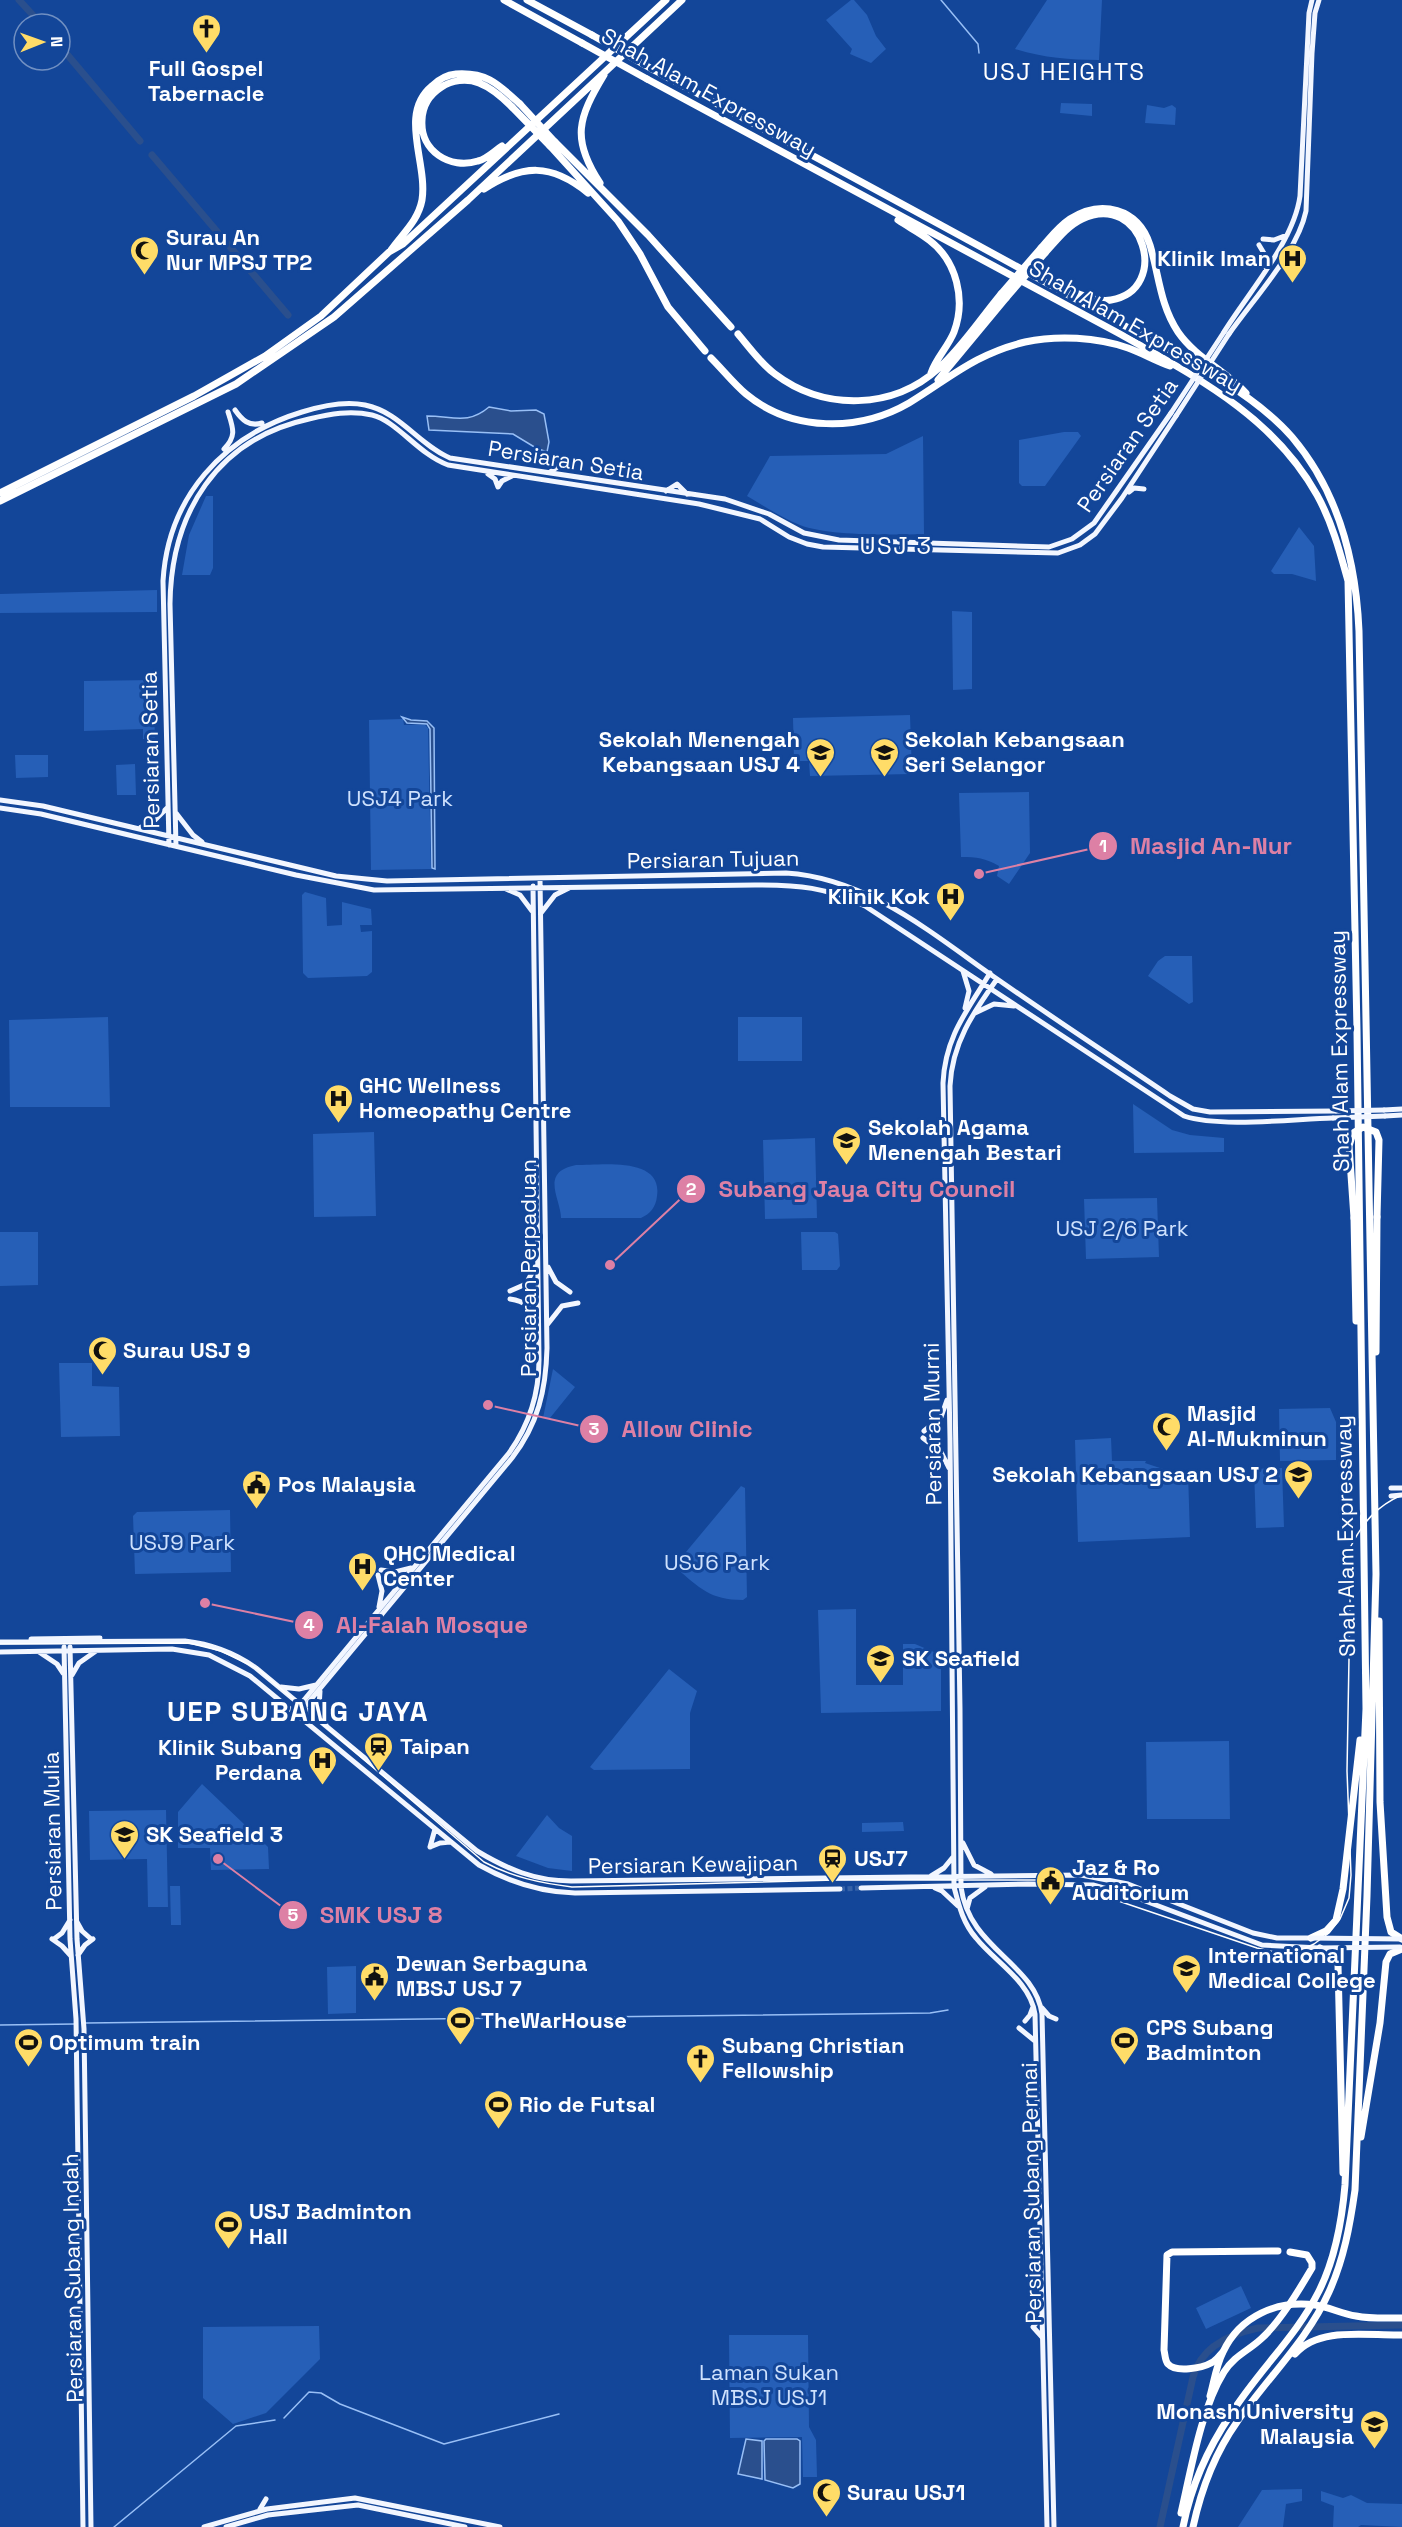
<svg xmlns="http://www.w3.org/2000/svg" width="1402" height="2527" viewBox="0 0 1402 2527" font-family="'Space Grotesk',sans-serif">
<rect width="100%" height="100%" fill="#134699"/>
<path fill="#265fb7" d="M851,0H854L867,15L876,36L886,49L871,63L850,54L852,49L826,20Z
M1047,0H1102L1099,60C1069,60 1044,58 1015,49Z
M1061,103L1092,104V116L1060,113Z
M1147,105L1164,108L1172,105L1176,108L1175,125L1145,123Z
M1064,432H1078L1081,436L1045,486H1022L1019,483V440Z
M923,436L924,534C892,535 828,536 800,525C782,518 764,506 747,496L770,456L886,454Z
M206,496H213V568L210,575H182L189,535Z
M1299,527L1314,546L1316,581L1292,574H1274L1271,571Z
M157,590V612L0,613V594Z
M952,611L972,612V689L953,690Z
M153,680L155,739H143V729L84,731V681Z
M910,715L912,774L810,776L809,761H794L793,718Z
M403,719L404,725H425L428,728L431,869L371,870L369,720Z
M15,755H48V777L16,778Z
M135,764L136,795H117L116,765Z
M1029,792L1030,853L1009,884L997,876L999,866C985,858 977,857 961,857L959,793Z
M305,892L326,898L327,926L342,925V902L371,909L372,925H360L361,932L372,931V972L367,976L308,978L303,973L302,895Z
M1165,956H1192L1193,1002L1189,1004L1148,976L1158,961Z
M108,1017L110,1107H10L9,1020Z
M738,1017H802V1061H738Z
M1133,1104L1172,1130L1190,1135L1224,1138V1152L1134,1153Z
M374,1132L376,1216L314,1217L313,1134Z
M815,1138L817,1218L765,1219L763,1140Z
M576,1165C601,1165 663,1156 657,1196C656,1207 650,1214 641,1218H561C561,1199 539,1172 576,1165Z
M1157,1198L1159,1257L1086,1259L1084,1199Z
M0,1232H38V1285L0,1286Z
M835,1232L838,1234L840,1266L837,1270H802L801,1232Z
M59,1363H92V1386L119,1387L120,1436L61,1437Z
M553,1369L575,1387L550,1418H543Z
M1330,1408L1336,1422V1460L1280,1461L1279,1409Z
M1111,1438L1112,1461H1146L1145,1463L1175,1473L1188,1472L1190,1537L1078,1542L1075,1440Z
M1282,1468L1284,1527L1256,1528L1254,1469Z
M741,1486L745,1488L747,1597L743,1600C710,1600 700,1588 676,1568V1564Z
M230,1510L231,1572L135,1574L133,1516L137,1512Z
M856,1609V1685H903V1644H915L941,1655V1711L821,1713L818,1610Z
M669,1669L697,1691L690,1713V1769L594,1770L590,1767Z
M1229,1741L1230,1819H1147L1146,1742Z
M202,1784L268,1847L269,1869L211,1870L210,1848H178V1812Z
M166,1810L168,1907H148L147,1859L90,1860L89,1811Z
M547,1815L559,1828L572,1836V1871L548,1868L516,1856Z
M903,1822L904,1831L862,1832V1823Z
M170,1886H180L181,1925H171Z
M356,1966V2013L328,2014L327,1967Z
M1241,2286L1251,2308L1206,2329L1196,2308Z
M319,2326L320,2359L266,2413L233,2424L203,2398V2327Z
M729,2335H808L809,2427L816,2440L817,2477H803L802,2437L730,2438Z
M1302,2489V2501L1286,2504L1283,2527H1238L1262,2490Z
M1321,2491L1343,2498L1351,2495L1367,2503L1402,2504V2527L1361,2525L1358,2527H1333L1334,2506L1321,2501Z"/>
<path fill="#2a4f8d" stroke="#98bff6" stroke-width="1.5" d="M489,407L511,411L536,410L544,414L549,442L547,452L536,448L513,434L429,430L427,416C453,416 468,425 489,407Z
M402,717L411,720L427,721L434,728L435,869L432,868L430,729L427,724L407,723Z
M746,2439L762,2441V2479L738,2474Z
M766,2439H797L800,2441V2484L793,2488L765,2480L764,2441Z"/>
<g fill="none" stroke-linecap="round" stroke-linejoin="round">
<path stroke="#98bff6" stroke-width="1.5" d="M941,0L978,44L979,53
M86,2023L930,2013L948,2010
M0,2025L75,2024
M284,2418L309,2392L321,2393L340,2404L444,2444L559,2414
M114,2527L236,2426L275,2420"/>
<path stroke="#2a4f8d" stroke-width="7" d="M19,0L41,24
M60,46L140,141
M152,155L288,315
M1160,2527L1193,2377C1201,2347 1230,2334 1258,2328L1402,2325"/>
<path stroke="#3662a8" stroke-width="5" stroke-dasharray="5 2.5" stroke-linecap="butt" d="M840,1889L861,1888"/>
<path stroke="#f2f6ff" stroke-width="5" d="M1263,239L1274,240L1287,235
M1259,245L1265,255L1266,268
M1279,267L1292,263L1291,251
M1224,332C1249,292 1294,241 1300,196L1309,13L1312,0
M1229,334C1254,298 1297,253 1306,211L1312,53L1315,13L1319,0
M235,410C242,420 249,427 262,423
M224,449C237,436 233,428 228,412
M550,472L565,462
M488,474L495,479L498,487L502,481L512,476
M666,491L677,484L687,494
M1129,492L1134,488L1144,489
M0,800L43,806L336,876L387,881L786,873C869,878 935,936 1000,981C1056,1020 1114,1058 1170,1096L1193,1109L1210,1112L1336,1111
M0,808L41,814L296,875L374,890L755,885C799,885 826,887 865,906L1184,1116C1220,1128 1293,1119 1333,1118
M176,813L193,835L202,842
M141,827L152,823L168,807
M169,845L163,581C168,497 223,436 302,412C321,406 346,401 365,405C400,412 418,444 450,458L725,499L769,514L804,533L839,540L1049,547L1072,539L1094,523L1171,413
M176,846L170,604C171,513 217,439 309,419C330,414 350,410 372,415C397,421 418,454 448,465L699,504L760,519L789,537L807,544L823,547L1058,553L1080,545L1095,534L1122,498L1176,416
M506,889L520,895L532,911
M541,913L555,895L569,888
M963,971L969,991L965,1008
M990,973C967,1011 945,1037 943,1083L950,1438L954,1887C959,1906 963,1923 976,1938C995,1962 1030,1981 1035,2014L1047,2527
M997,979C973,1013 952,1043 950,1086L960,1709L961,1887C969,1949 1035,1963 1042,2014L1054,2527
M975,1013L994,1004L1014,1006
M1384,1110L1402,1109
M1385,1116L1402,1115
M548,1267L556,1282L570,1292
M510,1291L526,1284L535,1267
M510,1299C526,1301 531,1308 538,1322
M547,1325L562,1306L578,1303
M924,1431L941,1417L947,1400
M923,1438L941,1452L949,1468
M1391,1488H1402
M1391,1496L1402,1495
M381,1570L395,1572L411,1568
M378,1575L382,1591L379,1607
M31,1639L100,1638
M0,1642L185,1641C211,1644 235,1653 256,1668L477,1851C507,1869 535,1881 571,1881L1081,1875L1128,1884L1253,1933L1277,1938H1311
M64,1647L70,1939L76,2019L83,2527
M70,1647L77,1939L84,2029L91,2527
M0,1652L172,1649L209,1655L250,1676L479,1865C509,1882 540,1892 575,1893L840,1889
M39,1652L57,1664L63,1673
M72,1675L79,1663L96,1651
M281,1687L299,1689L316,1685
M320,1691L319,1708L326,1725
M299,1706L509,1453C529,1425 539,1396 539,1360L533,886
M298,1715L512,1458C538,1424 546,1390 547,1348L540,879
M963,1843L974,1865L991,1874
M430,1847L440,1843L450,1842
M430,1847L435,1829
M931,1876L944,1868L953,1857
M861,1888L1028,1884L1093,1885L1132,1896L1262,1945L1320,1948
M935,1888L942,1891L958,1906
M967,1909L970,1898L985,1887
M77,1922L82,1931L91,1939
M52,1939L62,1946L71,1956
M54,1939L62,1933L70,1920
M78,1955L85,1945L93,1939
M1042,2008L1049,2016L1056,2019
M1025,2021L1030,2015L1033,2007
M1019,2028L1035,2041
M1041,2317L1033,2327L1042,2337
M260,2509L266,2499
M204,2527L267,2509L355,2498L500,2527
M226,2527L268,2515L358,2505L465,2527"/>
<path stroke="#fff" stroke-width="7" d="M504,0L582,43
M527,0L592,35
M652,69C799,148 946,227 1092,308C1154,343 1246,384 1292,437C1338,491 1356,561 1359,631L1376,1574L1367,1896L1355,2190C1350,2225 1344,2259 1329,2292C1307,2341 1267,2378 1237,2422C1215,2453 1201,2490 1193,2527
M647,79L1120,334C1196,377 1273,416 1317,495C1332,522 1340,552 1348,581L1357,1031L1366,1709L1345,2185C1342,2220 1335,2259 1319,2291C1296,2337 1258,2371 1231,2414C1208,2448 1191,2486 1183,2527
M555,142L648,235L731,327
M502,146C494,151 487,159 478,161C450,170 420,151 422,120C423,92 453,73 479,83C492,88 502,97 512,107
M550,146L618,221L640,254L668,307L705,351
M600,183C571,139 578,118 604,75
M484,189C523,164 551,163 588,193
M898,220C908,227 919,232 929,240C957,261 966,300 954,332C948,347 936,358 931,373
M1041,248C1050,238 1058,227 1070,219C1101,199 1138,208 1150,245C1159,275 1160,305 1178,332C1196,358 1225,370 1246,393
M391,250C403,233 418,221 422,200C428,163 398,114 432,86C439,79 446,75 456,74C487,72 498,84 520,104
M1045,253C1056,241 1067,226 1082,219C1143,190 1172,290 1111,300C1095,303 1078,292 1062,289
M738,334C749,347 761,364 775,374C824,411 893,410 939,368C962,347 981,318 1001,294
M711,358C723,370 734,384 746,394C792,432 859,432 909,403C950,378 975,354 1025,342C1057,335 1097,337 1128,348C1142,353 1156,361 1170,366
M938,380L1006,298
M0,493L194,396L265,356L321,316L389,252L403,244L666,0
M0,501L236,384L334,317L468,200L682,0
M1354,1218L1356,1321
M1376,1352L1377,1217
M1379,1621L1380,1802L1387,1917L1391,1932L1402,1939
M1311,1938L1326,1931L1336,1920L1343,1889L1360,1740
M1320,1948L1333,1955L1338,1965L1343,2173
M1361,2137L1380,2023L1386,1962L1390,1954L1402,1949
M1222,2353C1219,2356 1216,2361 1211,2363C1202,2368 1176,2373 1168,2364C1165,2361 1165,2354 1164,2350L1167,2255L1172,2252L1278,2251
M1295,2354C1319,2326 1368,2336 1402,2335
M1181,2513C1191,2470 1201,2409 1224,2372C1234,2356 1248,2351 1261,2339C1280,2322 1299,2290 1312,2268V2263L1307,2255L1290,2252"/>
<path stroke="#fff" stroke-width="1.5" d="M0,1644L189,1643L221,1651L258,1669L484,1862C512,1877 540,1883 572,1887L835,1880H1038L1065,1884L1092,1892L1257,1948L1279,1953L1299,1951L1314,1944L1329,1933L1340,1919L1349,1898L1351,1875L1347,1771L1351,1546C1363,1522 1377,1506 1402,1495"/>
<path stroke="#f2f6ff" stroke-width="5" d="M1171,413L1224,332
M1176,416L1229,334
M1336,1111L1384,1110
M1333,1118L1385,1116
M1311,1938L1402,1939
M1320,1948L1400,1947"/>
<path stroke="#fff" stroke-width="7" d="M592,35L652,69
M582,43L647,79
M520,104L555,142
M512,107L550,146
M1001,294L1041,248
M1006,298L1045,253
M1354,1218L1349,1146L1353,1133L1363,1127L1376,1132L1379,1140L1377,1217
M1210,2396C1214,2382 1216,2366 1223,2352C1240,2316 1277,2300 1315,2305C1329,2307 1342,2314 1356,2316C1371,2319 1387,2318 1402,2318"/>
</g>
<defs>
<symbol id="church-pin" viewBox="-11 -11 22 30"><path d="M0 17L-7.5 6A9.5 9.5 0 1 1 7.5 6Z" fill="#ffdc68" stroke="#134699"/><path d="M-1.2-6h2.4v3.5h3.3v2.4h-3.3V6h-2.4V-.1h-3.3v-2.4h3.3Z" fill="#111"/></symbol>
<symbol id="mosque-pin" viewBox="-11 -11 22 30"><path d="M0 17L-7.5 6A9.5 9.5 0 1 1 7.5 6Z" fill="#ffdc68" stroke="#134699"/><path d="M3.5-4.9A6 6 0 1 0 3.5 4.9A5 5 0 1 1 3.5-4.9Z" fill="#111"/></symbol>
<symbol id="hospital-pin" viewBox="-11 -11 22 30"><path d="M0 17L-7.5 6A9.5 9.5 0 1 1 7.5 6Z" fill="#ffdc68" stroke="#134699"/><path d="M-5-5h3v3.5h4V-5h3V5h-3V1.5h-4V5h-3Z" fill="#111"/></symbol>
<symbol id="school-pin" viewBox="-11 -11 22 30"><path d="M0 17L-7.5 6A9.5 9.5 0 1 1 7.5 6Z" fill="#ffdc68" stroke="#134699"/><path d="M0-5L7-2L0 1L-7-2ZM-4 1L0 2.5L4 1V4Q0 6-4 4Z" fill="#111"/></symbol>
<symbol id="civic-pin" viewBox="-11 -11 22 30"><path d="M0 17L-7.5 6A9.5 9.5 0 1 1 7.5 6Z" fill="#ffdc68" stroke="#134699"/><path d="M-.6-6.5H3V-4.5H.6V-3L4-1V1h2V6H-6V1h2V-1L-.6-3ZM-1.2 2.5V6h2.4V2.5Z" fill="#111"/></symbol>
<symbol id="station-pin" viewBox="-11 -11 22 30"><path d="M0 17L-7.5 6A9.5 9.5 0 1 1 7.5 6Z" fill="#ffdc68" stroke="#134699"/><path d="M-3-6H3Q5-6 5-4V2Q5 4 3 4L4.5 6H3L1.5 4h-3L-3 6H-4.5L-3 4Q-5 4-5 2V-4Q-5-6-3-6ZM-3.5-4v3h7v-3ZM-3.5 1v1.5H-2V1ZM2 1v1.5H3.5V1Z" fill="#111"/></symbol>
<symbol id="university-pin" viewBox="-11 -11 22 30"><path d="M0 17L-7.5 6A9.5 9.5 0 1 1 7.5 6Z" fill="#ffdc68" stroke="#134699"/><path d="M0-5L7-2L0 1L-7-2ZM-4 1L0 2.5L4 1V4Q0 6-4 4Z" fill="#111"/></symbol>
<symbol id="stadium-pin" viewBox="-11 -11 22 30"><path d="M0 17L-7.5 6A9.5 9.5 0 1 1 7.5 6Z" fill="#ffdc68" stroke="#134699"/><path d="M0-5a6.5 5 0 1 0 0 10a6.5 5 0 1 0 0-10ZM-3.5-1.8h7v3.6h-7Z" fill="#111"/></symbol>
</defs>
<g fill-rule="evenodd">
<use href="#church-pin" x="190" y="12" width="33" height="45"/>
<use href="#mosque-pin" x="128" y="234" width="33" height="45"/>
<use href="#hospital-pin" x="1276" y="242" width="33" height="45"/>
<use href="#school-pin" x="804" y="736" width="33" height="45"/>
<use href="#school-pin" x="868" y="736" width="33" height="45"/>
<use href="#hospital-pin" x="934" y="880" width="33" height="45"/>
<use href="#hospital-pin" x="322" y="1082" width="33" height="45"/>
<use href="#school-pin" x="830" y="1124" width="33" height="45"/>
<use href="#mosque-pin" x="86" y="1334" width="33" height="45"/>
<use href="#mosque-pin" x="1150" y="1410" width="33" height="45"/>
<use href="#school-pin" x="1282" y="1458" width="33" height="45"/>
<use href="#civic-pin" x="240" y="1468" width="33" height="45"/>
<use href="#hospital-pin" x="346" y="1550" width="33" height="45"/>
<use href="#school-pin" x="864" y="1642" width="33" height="45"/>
<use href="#station-pin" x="362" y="1730" width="33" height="45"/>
<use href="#hospital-pin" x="306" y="1744" width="33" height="45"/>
<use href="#school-pin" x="108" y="1818" width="33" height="45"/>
<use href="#station-pin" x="816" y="1842" width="33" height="45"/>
<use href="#civic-pin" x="1034" y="1864" width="33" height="45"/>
<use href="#university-pin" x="1170" y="1952" width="33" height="45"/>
<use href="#civic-pin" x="358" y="1960" width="33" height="45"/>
<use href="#stadium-pin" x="444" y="2004" width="33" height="45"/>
<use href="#stadium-pin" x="1108" y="2024" width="33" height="45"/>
<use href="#stadium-pin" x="12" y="2026" width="33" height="45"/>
<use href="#church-pin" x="684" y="2042" width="33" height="45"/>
<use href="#stadium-pin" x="482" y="2088" width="33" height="45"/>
<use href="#stadium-pin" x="212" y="2208" width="33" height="45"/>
<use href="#university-pin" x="1358" y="2408" width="33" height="45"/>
<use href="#mosque-pin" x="810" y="2476" width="33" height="45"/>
</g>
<g text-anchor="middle" stroke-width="6" stroke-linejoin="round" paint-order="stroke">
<g font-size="22" font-weight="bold" fill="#fff" stroke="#134699" text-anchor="start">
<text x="206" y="76" text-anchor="middle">Full Gospel<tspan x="206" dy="25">Tabernacle</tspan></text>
<text x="166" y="245">Surau An<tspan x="166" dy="25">Nur MPSJ TP2</tspan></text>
<text x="1271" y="266" text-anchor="end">Klinik Iman</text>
<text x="800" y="747" text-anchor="end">Sekolah Menengah<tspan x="800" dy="25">Kebangsaan USJ 4</tspan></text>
<text x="905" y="747">Sekolah Kebangsaan<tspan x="905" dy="25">Seri Selangor</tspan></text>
<text x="930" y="904" text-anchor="end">Klinik Kok</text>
<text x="359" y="1093">GHC Wellness<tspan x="359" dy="25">Homeopathy Centre</tspan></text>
<text x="868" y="1135">Sekolah Agama<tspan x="868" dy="25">Menengah Bestari</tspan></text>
<text x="123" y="1358">Surau USJ 9</text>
<text x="1187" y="1421">Masjid<tspan x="1187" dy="25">Al-Mukminun</tspan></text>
<text x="1278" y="1482" text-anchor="end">Sekolah Kebangsaan USJ 2</text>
<text x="278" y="1492">Pos Malaysia</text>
<text x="383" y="1561">QHC Medical<tspan x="383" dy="25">Center</tspan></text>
<text x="902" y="1666">SK Seafield</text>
<text x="400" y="1754">Taipan</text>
<text x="302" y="1755" text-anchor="end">Klinik Subang<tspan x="302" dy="25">Perdana</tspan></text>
<text x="146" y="1842">SK Seafield 3</text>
<text x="854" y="1866">USJ7</text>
<text x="1072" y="1875">Jaz &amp; Ro<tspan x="1072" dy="25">Auditorium</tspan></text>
<text x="1208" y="1963">International<tspan x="1208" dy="25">Medical College</tspan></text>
<text x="396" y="1971">Dewan Serbaguna<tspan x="396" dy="25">MBSJ USJ 7</tspan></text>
<text x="481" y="2028">TheWarHouse</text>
<text x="1146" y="2035">CPS Subang<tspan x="1146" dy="25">Badminton</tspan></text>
<text x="49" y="2050">Optimum train</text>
<text x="722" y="2053">Subang Christian<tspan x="722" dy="25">Fellowship</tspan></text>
<text x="519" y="2112">Rio de Futsal</text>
<text x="249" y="2219">USJ Badminton<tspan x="249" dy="25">Hall</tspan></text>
<text x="1354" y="2419" text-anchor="end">Monash University<tspan x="1354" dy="25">Malaysia</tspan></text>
<text x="847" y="2500">Surau USJ1</text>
</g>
<g font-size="22" fill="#fff" stroke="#134699">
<text transform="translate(709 92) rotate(29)" y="8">Shah Alam Expressway</text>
<text transform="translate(1136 326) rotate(30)" y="8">Shah Alam Expressway</text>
<text transform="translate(1127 445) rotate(-55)" y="8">Persiaran Setia</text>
<text transform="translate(566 460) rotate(9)" y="8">Persiaran Setia</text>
<text transform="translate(150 750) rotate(-91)" y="8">Persiaran Setia</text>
<text transform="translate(713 859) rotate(-1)" y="8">Persiaran Tujuan</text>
<text transform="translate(1339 1051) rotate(-91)" y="8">Shah Alam Expressway</text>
<text transform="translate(528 1268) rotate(-90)" y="8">Persiaran Perpaduan</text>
<text transform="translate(932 1424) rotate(-91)" y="8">Persiaran Murni</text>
<text transform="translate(1345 1536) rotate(-91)" y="8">Shah Alam Expressway</text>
<text transform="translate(52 1831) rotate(-91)" y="8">Persiaran Mulia</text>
<text transform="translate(693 1864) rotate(-1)" y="8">Persiaran Kewajipan</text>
<text transform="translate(1031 2193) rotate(-91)" y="8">Persiaran Subang Permai</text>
<text transform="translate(72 2278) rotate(-91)" y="8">Persiaran Subang Indah</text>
</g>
<g font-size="22" fill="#cee1fd" stroke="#134699">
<text x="400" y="806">USJ4 Park</text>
<text x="1122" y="1236">USJ 2/6 Park</text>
<text x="182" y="1550">USJ9 Park</text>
<text x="717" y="1570">USJ6 Park</text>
<text x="769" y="2380">Laman Sukan<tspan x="769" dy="25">MBSJ USJ1</tspan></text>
</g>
<g font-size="24" letter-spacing="1.5" fill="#fff" stroke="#134699">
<text x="1064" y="80">USJ HEIGHTS</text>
<text x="896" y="554">USJ 3</text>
</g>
<g font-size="28" font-weight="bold" letter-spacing="1.5" fill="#fff" stroke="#134699">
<text x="298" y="1721">UEP SUBANG JAYA</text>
</g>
</g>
<path fill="none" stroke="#dd80a5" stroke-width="2" d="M979 874L1103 846M610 1265L691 1189M488 1405L594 1429M205 1603L309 1625M218 1859L293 1915"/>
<g fill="#dd80a5" stroke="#134699" stroke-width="2">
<circle cx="979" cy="874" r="6"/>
<circle cx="610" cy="1265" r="6"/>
<circle cx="488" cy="1405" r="6"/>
<circle cx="205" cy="1603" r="6"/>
<circle cx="218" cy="1859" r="6"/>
<circle cx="1103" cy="846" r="15"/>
<circle cx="691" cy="1189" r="15"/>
<circle cx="594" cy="1429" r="15"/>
<circle cx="309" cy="1625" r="15"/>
<circle cx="293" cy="1915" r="15"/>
</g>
<g font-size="18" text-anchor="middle" font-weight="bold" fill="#fff">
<text x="1103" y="852">1</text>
<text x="691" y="1195">2</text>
<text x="594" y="1435">3</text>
<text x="309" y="1631">4</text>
<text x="293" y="1921">5</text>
</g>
<g font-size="24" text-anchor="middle" font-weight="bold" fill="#dd80a5" stroke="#134699" stroke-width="6" stroke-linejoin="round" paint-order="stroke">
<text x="1211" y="854">Masjid An-Nur</text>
<text x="867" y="1197">Subang Jaya City Council</text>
<text x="687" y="1437">Allow Clinic</text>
<text x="432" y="1633">Al-Falah Mosque</text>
<text x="381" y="1923">SMK USJ 8</text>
</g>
<g transform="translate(42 42) rotate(89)"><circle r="28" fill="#134699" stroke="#7190c2" stroke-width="1.5"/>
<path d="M0-4.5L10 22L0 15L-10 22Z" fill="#ffdc68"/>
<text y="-9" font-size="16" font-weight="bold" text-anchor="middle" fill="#ffffff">N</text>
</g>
</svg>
